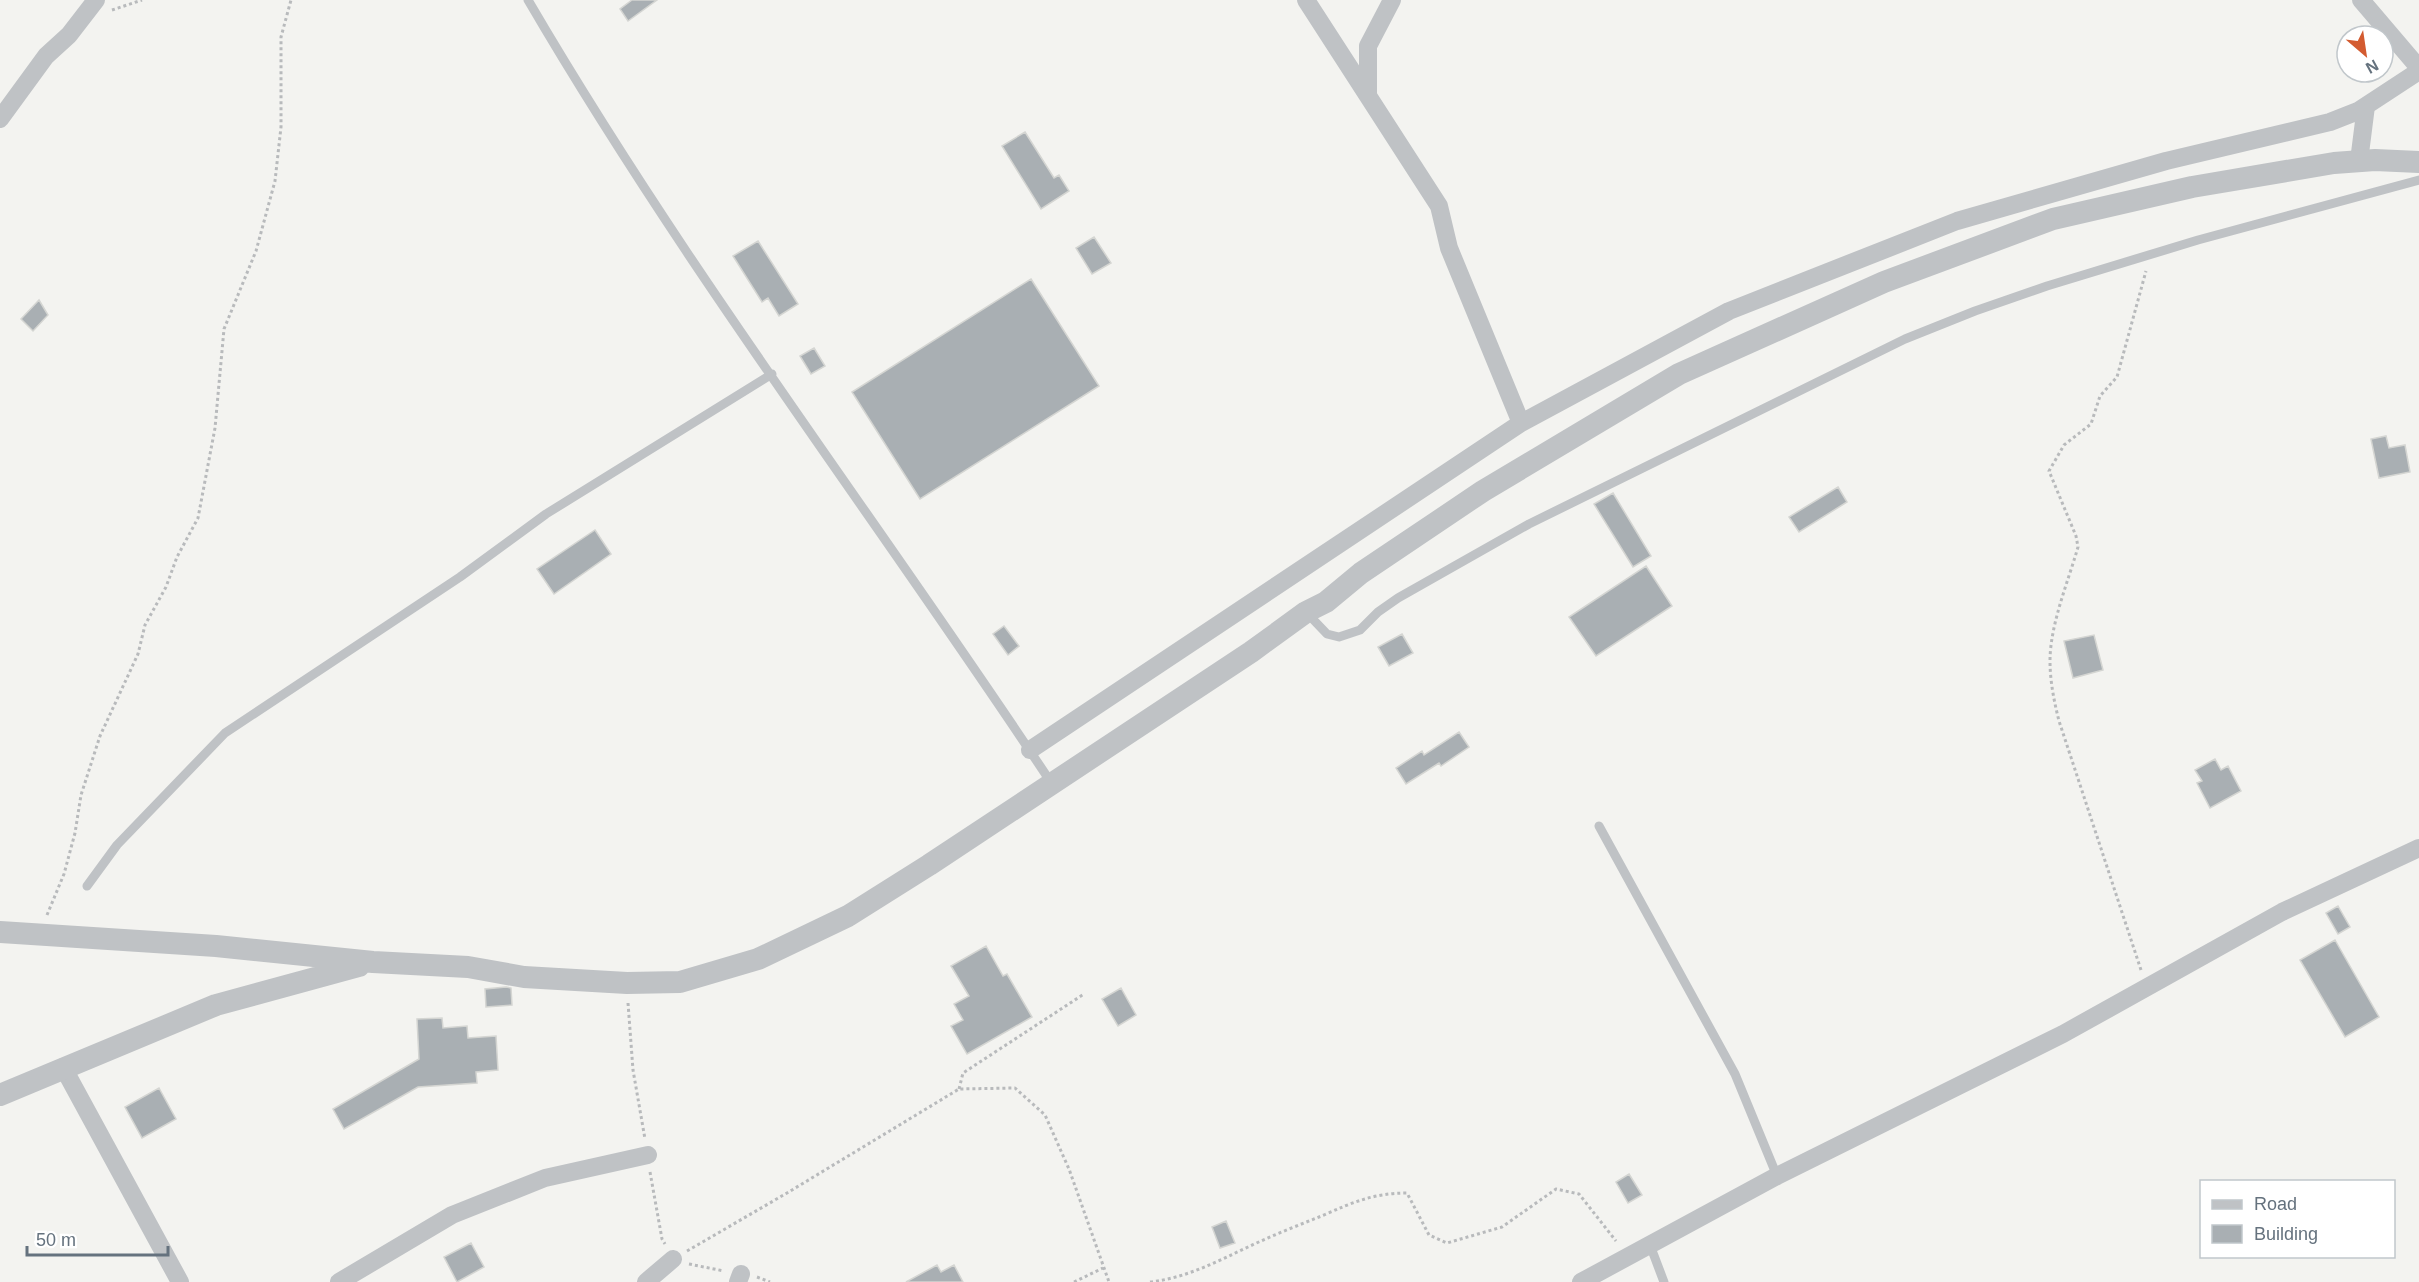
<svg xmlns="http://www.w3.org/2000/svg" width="2419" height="1282" viewBox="0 0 2419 1282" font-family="Helvetica,sans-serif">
<rect width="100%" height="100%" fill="#f3f3f0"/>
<path fill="#a9afb3" stroke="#d4d5d2" stroke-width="1.5" d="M632,0H657L628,21L620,9Z
M1025,132L1054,178L1059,175L1069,191L1041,209L1002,146Z
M1094,237L1111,263L1092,274L1076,248Z
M758,241L798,304L779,316L768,298L762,302L733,256Z
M1031,279L1099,386L920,499L852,392Z
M39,300L48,315L33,331L21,319Z
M814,348L825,366L811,374L800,356Z
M2386,436L2389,448L2405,445L2410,472L2379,478L2371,439Z
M1838,487L1847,502L1799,532L1789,517Z
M1613,493L1651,556L1633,567L1594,504Z
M595,530L611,554L554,594L537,569Z
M1646,566L1672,606L1596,656L1569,617Z
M1004,626L1019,646L1008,655L993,634Z
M1402,634L1413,653L1389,666L1378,647Z
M2094,635L2103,670L2073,678L2064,641Z
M1459,732L1469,747L1441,766L1439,763L1406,784L1396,768L1422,751L1424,755Z
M2215,759L2221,770L2228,766L2241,791L2210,808L2197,783L2202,781L2195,770Z
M2338,906L2350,927L2338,934L2326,913Z
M2335,940L2379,1017L2345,1037L2300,960Z
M986,946L1003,976L1007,974L1032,1017L967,1054L951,1026L963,1020L954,1004L969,996L951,966Z
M506,987L511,988L512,1005L486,1007L485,989Z
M1121,988L1136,1015L1118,1026L1102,999Z
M442,1018L443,1028L467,1026L468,1038L496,1036L498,1070L476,1072L477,1083L418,1087L344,1129L333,1109L419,1059L417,1019Z
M159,1088L176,1119L142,1138L125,1107Z
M1629,1174L1642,1195L1628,1203L1616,1182Z
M1226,1221L1235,1243L1220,1248L1212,1227Z
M471,1243L484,1267L457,1282L444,1257Z
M937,1265L941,1272L954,1265L963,1282H906Z"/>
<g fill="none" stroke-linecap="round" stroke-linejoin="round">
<path stroke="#b8babc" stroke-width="3" stroke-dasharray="3 3" stroke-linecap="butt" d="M112,10L142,0
M47,915L64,874L75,833L81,795L100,736L138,654L145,625L166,587L177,557L198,518L215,428L224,329L256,251L275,181L281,127V37L291,0
M2141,970L2059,721C2054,701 2050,681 2050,661C2050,625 2068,582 2078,547L2076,536L2049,471L2064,445L2091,424L2100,396L2117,377L2146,271
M628,1003L633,1070L645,1139
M959,1089L963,1073L1084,994
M650,1172L662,1239L665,1244
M687,1251L787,1193L959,1089L1015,1088L1045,1115L1069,1169L1109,1282
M689,1264L724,1271
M757,1277L770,1282
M1074,1282L1103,1268
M1150,1282C1186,1278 1216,1262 1248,1247C1273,1235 1299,1225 1324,1215C1353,1202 1375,1193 1407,1193L1429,1235L1447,1243L1502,1227L1556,1189L1579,1194L1616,1241"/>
<path stroke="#bfc2c5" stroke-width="9" d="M528,0C687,272 879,522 1052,784
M1306,612L1327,634L1339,637L1360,630L1378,612L1398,598L1529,524L1905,339L1975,311L2047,286L2198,240L2419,180
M1599,826L1735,1074L1777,1176
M87,886L117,845L225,733L460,577L546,514L772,374
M1650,1245L1664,1282"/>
<path stroke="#bfc2c5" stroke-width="18" d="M1306,0L1368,96
M1392,0L1368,46V96L1439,206L1449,248L1521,423
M2361,0L2419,68
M0,119L46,56L69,35L96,0
M2359,161L2366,106
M1030,750L1521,423L1729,311L1957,221L2166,161L2330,122L2358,111L2419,71
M63,1067L180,1282
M339,1282L452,1215L545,1178L648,1155
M646,1282L673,1259
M738,1282L741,1274
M1581,1282L1777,1176L2063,1034L2282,912L2419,848"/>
<path stroke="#bfc2c5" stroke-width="22" d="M0,932L216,946L373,962L468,967L524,977L627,983L680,982L758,959L848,916L929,865L1251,652L1306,612L1326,602L1361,573L1483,491L1679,374L1884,282L2053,219L2192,187L2334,163L2375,160L2419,162
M0,1095L216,1005L359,966"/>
</g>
<rect x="2200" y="1180" width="195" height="78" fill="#ffffff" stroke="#c1c7cb" stroke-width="1.5"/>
<rect x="2212" y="1200" width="30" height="9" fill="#bfc2c5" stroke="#c1c7cb" stroke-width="1.5"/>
<text x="2254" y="1210" font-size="18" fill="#65727e">Road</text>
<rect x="2212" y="1225" width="30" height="18" fill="#a9afb3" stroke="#c1c7cb" stroke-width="1.5"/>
<text x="2254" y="1240" font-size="18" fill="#65727e">Building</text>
<g transform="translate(2365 54) rotate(151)"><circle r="28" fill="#ffffff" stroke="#c1c7cb" stroke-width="1.5"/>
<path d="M0-4.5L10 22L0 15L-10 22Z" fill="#d35b30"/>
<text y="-9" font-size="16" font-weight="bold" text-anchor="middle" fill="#65727e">N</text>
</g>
<path d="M27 1246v9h141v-9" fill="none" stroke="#65727e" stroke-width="3"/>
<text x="36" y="1246" font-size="18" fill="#65727e" stroke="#ffffff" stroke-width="4.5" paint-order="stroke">50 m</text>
</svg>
